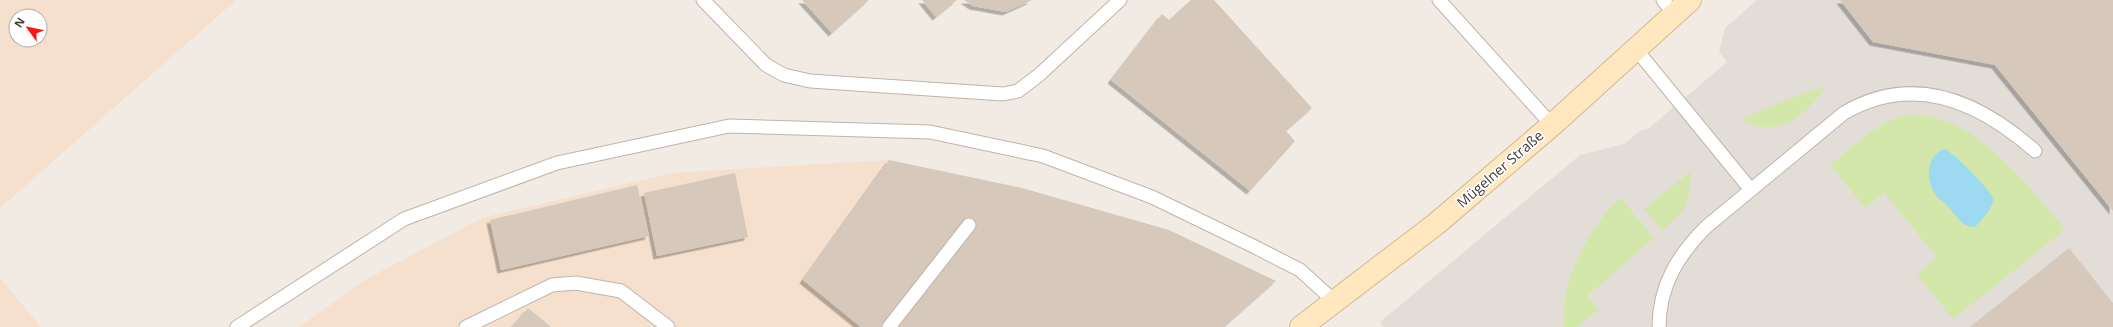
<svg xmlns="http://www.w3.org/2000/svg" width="2113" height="327" viewBox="0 0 2113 327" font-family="'Open Sans',sans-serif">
<defs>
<filter id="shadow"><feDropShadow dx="-3.5" dy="3.5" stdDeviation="0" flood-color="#0004"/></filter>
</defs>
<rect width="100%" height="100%" fill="#f2ebe3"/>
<path fill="#f5dfcd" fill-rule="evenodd" d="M0,0H236L0,208ZM16,16H40V40H16Z
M889,160L803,279L861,327H299L365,280L482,218L672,173Z
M0,278L41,327H0Z"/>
<path fill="#e3ddd8" d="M1757,0H2113V327H1384L1380,322L1580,155L1624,144L1640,131L1649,128L1727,62L1719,52L1725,28Z"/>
<path fill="#d4e7ab" d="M1826,86C1807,115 1777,141 1741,119L1799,95Z
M1902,115C1912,115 1923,115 1933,117C1987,131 2031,188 2065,230L1953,319L1917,275L1937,257L1884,193L1865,208L1830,165C1853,146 1875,125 1902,115Z
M1691,171C1690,203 1686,211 1662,231L1644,209Z
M1620,197L1654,238L1587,296L1599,310L1577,327H1564C1560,278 1588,231 1620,197Z"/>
<path fill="#9dd9f0" d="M1945,149C1953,152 1993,192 1993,199C1993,208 1981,221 1975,227C1961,227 1956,215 1947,205C1944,202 1938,199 1936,195C1925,181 1926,154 1945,149Z"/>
<path fill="#d6c8bb" filter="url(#shadow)" d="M802,0H869L832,33Z
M922,0H957L936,17Z
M964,0H1032L1006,12L973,6Z
M1191,0H1214L1312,108L1286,131L1295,141L1250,191L1111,80L1162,14L1169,20Z
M1840,0H2113V211L1995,65L1873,42Z
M889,160L1022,188L1169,230L1276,281L1224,327H861L803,280Z
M735,173L748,237L657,256L644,193Z
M637,185L649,236L501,270L490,220Z
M2069,248L2113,303V327H1970Z
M528,308L551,327H512Z"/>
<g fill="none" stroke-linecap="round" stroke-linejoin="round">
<defs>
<path id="lane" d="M703,0L766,65L784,75L810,81L1003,94L1018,91L1039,75L1120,0
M1439,0L1552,125
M1663,0L1674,14
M1635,48L1751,190
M237,327L404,219L557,163L729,126L930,132L1043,156L1152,197L1253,246L1300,270L1334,301
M466,327L552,285L576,283L621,291L668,327
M889,327L969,225
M1659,327C1659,286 1678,255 1706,227L1844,113C1914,72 1980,102 2035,151"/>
<path id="secondary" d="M1301,327L1436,224L1552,125L1690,0"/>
</defs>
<use href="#lane" stroke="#c0b4a9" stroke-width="15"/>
<use href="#secondary" stroke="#d3b992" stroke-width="24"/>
<use href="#lane" stroke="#fff" stroke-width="13"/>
<use href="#secondary" stroke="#ffe7c0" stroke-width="22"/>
</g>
<g text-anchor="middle" stroke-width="3.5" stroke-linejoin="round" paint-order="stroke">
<g font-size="14" fill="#433b33" stroke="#fff">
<text transform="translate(1500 169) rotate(-41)" y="5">Mügelner Straße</text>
</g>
</g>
<g transform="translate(28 28) rotate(303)"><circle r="19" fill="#ffffff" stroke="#b4b1ad"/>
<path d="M0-3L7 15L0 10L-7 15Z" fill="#fc1410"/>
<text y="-6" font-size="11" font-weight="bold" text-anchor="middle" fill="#433b33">N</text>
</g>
</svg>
